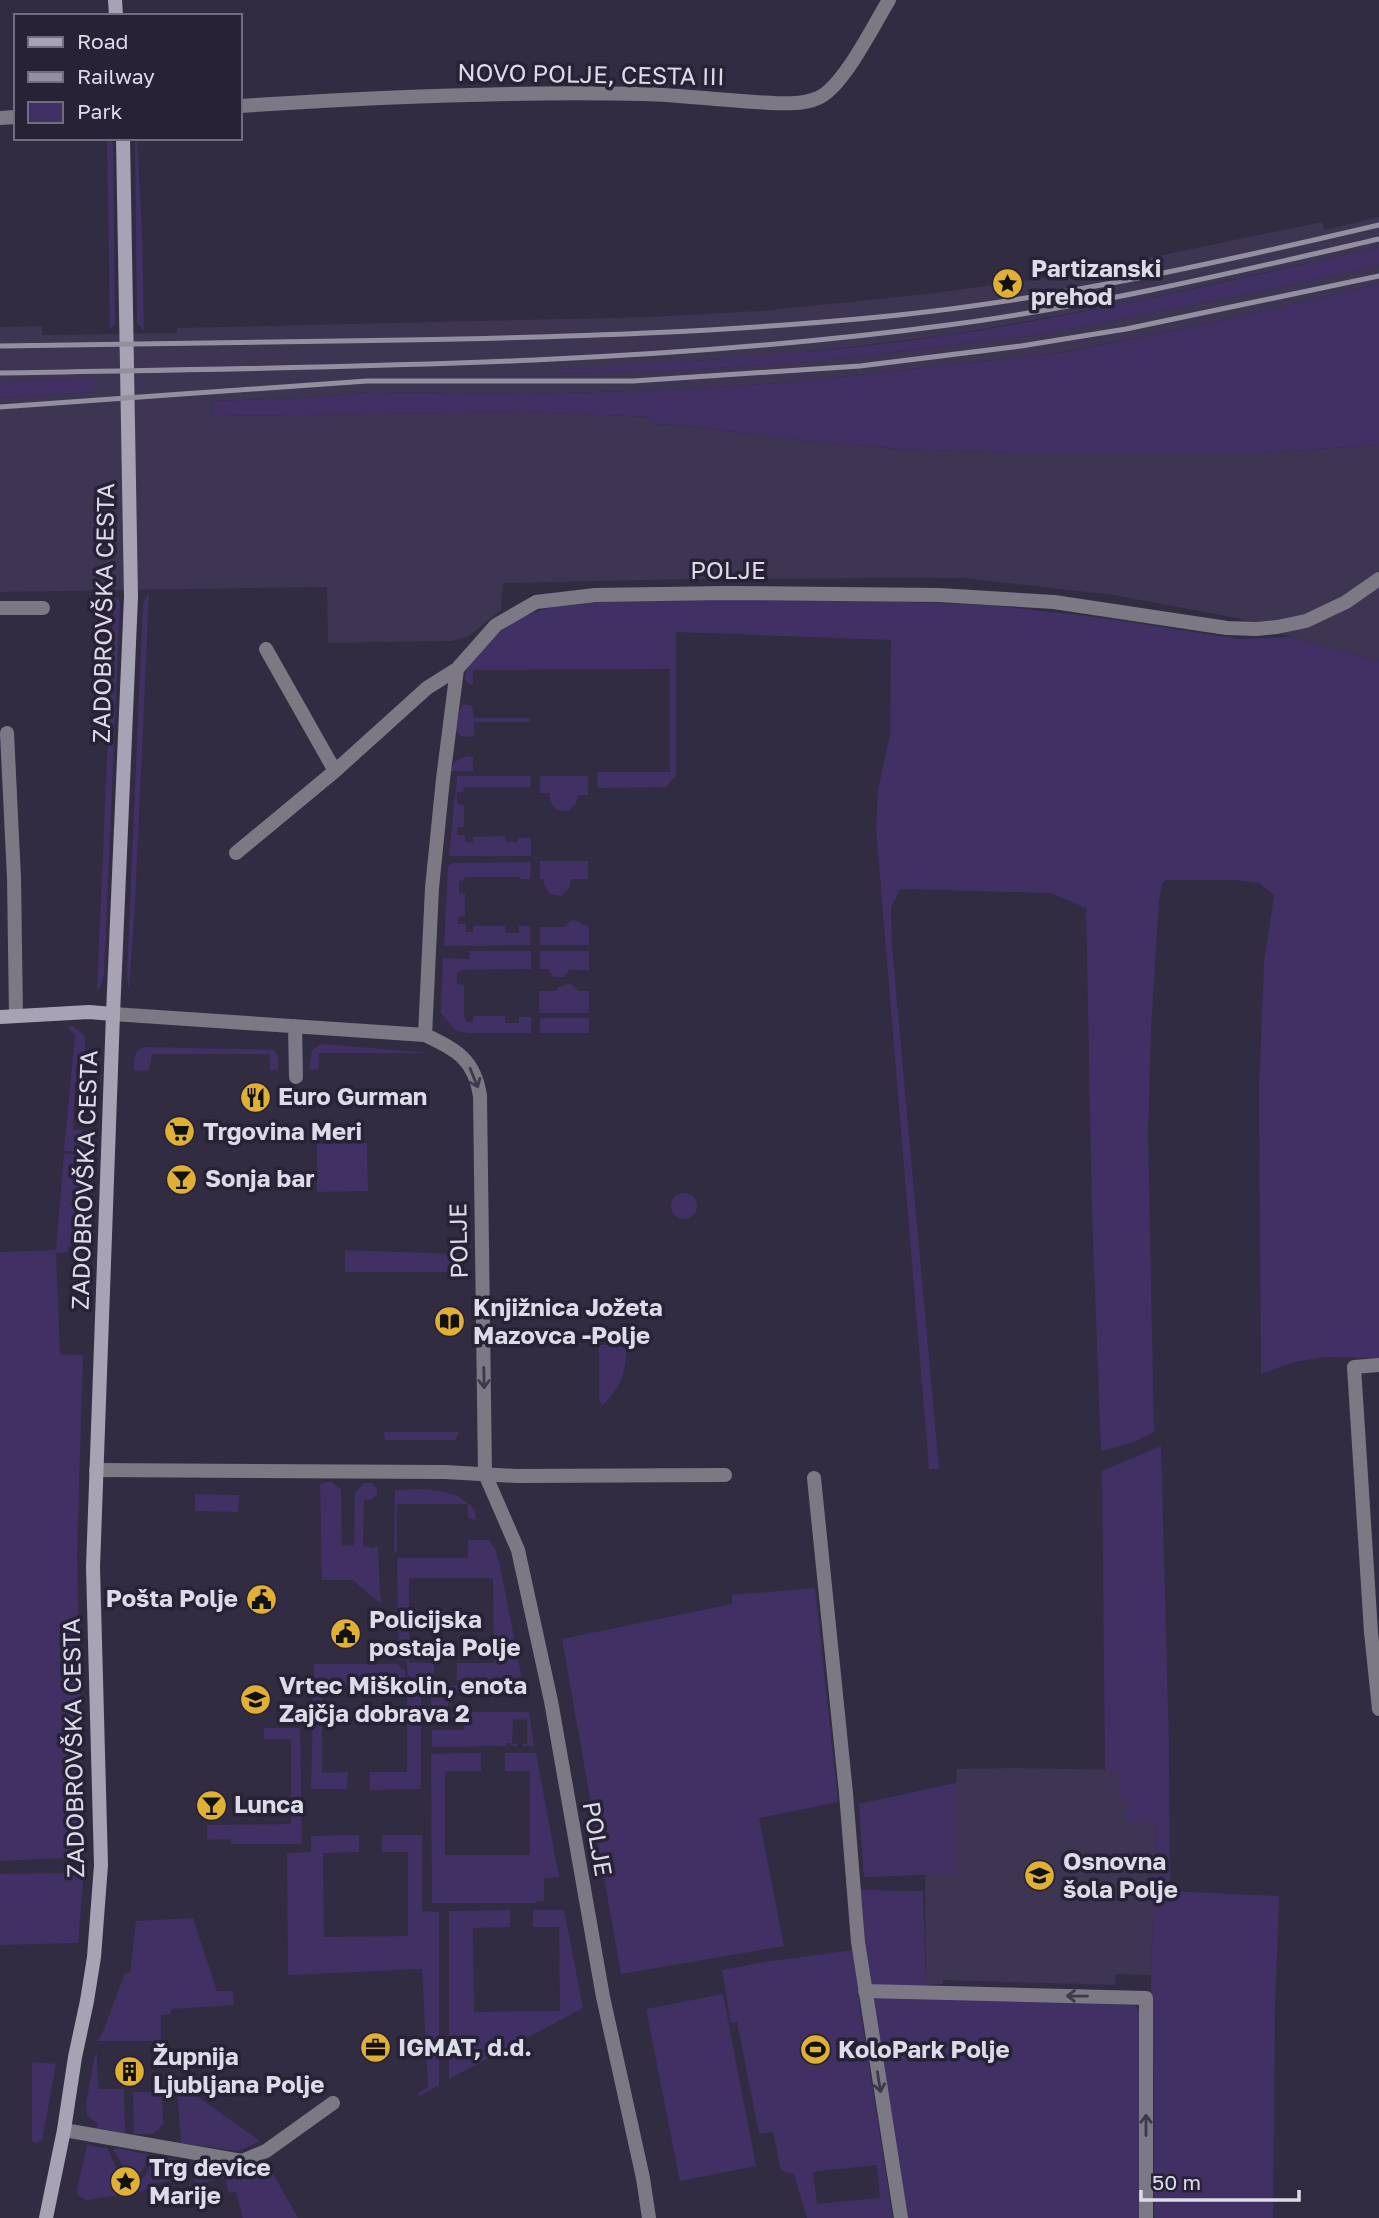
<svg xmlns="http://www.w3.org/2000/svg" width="1379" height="2218" viewBox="0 0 1379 2218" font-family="'Golos Text',sans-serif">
<rect width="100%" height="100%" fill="#322c42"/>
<path fill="#3d3551" d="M1379,217V247L1118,305L949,335L783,355L666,363L558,374L672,371L811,362L1045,334L1275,289L1379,265V284L1210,323L1065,352L795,382L667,390L527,394L371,392L302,398L213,401L212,416L527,412L653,417L654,424L681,425L818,442L901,449L1016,453H1258L1379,445V661L1291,637L1237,618L1113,595L964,578L692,579L503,583L501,610L469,636L451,641L328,643L327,587L0,592V398L93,392V380L0,381V327L42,326V335L177,333V328L651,317L760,311L928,294L1071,274L1322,222L1325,230Z
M1012,1768L1120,1770L1156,1823L1151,1975L1116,1974L1115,1985L943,1980V1984L926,1985L925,1875L864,1877L859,1804L956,1783L957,1769Z"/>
<path fill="#403064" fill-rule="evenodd" d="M107,138H110L113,145L115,324L110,329Z
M137,138L142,232L144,331L137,323L135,143Z
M1379,247V265L1275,289L1045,334L811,362L672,371L558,374L560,369C690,362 820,354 949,335C1094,313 1236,279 1379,247Z
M1379,284V445L1258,453H1016L901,449L818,442L681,425L654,424L652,417L527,412L212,416L213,401L302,398L371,392L527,394L667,390L795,382L1066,352L1210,323Z
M93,380V392L0,398V381Z
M149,593L135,904L129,990L127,976L143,603Z
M114,596L120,601L104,974L102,983L97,992Z
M676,600H853L991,605L1103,618L1240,639L1291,637L1379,661V1358L1324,1357L1294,1362L1261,1374L1259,1089L1264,963L1274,895L1259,883L1237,880H1166L1162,884L1159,901L1151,1029L1148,1133L1154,1432L1131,1443L1101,1451L1092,1213L1086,908L1051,893L900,889L891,907L892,947L939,1469H929L876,828L878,790L890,735L891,640L676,632V776L666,787L598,788L597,772H670V669L473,670V684L470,685L465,681C465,667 474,659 483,648C530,592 610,601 676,600Z
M464,704L472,706L474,718H530V722H474V735L470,737L461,736L456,731L460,709Z
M467,756L473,757V771H451L454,762Z
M457,776H531L530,787H464L463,792H457V804L464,805V827H458L457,835H465V842H473V837L505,836L506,842H517L518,838H531V856H449Z
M540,776H588V795H578L576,803L569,811L556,810L550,801V793H540Z
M540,861H588V879H571L569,888L561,896L550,894L544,885V879H540Z
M531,862L530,879H520V877H465L464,880L459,881V893L465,894V916L458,917V924H466V932H473V926H505L506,933H519V926H530V945L444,946L448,866L453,863Z
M575,920L589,927V945H540V927H564L570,921Z
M470,951H531V969L463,970L457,972V984L464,985V1016L466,1022H473V1016H505V1023H519V1017H531V1033H469L456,1031L441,1013L443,958L469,959Z
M540,951H589V970H569L564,977H554L548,969H540Z
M568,984L573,985L579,991H589V1013H539V991H556L558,988Z
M540,1018H589V1033H540Z
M73,1026L85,1036L84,1081H75L73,1130H82L84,1152L64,1151L75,1036L68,1027Z
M322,1044L431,1053H319L318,1069L314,1070L309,1069L312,1050Z
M146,1047L273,1050C280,1055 278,1061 278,1069L270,1071V1054H152L149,1071L134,1070C134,1059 133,1050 146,1047Z
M367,1143L368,1191L317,1192V1144Z
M64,1154L84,1155L89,1193H80L78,1245L68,1246V1252L56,1253L60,1354L83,1355L77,1554L84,1857L0,1861V1252L56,1250Z
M671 1206a13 13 0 1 1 26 0a13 13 0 1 1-26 0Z
M345,1250L457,1254L456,1272H345Z
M626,1344C627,1368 622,1389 602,1405L599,1399V1345Z
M384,1432H459L455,1440H385Z
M1161,1446L1169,1744L1170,1891L1279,1896L1275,2011L1273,2218H1155L1154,2215V2084L1151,1975L1156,1823L1126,1822L1127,1800L1120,1799V1771L1105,1770L1102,1471Z
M325,1482H331L341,1489L342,1546L354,1545L355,1493L364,1483H372L377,1488V1495L372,1499L364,1500L363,1546L372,1548L378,1546L380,1596L383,1602L377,1601L353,1580H322L320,1484Z
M422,1489C444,1491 460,1493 475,1510L476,1520L468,1518V1504H397V1552H394L395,1490Z
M195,1494L239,1495L238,1512L195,1511Z
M471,1540H489L495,1549L500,1566L522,1679L457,1680V1663H494L493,1578H409V1662L434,1663V1680H414L408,1675L406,1660H399L397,1558H468V1541Z
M815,1588L838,1802L759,1818L784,1946L621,1974L562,1639L732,1604V1595Z
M314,1664H397L405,1671V1682L421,1684V1789L370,1790V1772H407V1686L322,1687V1773L348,1772L347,1789H311Z
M431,1686H524V1690L448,1691V1712H529L534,1746H523V1744H527V1720L513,1719L512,1744H517V1746H511V1743H507L506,1746L432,1747V1730H464V1720H431Z
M264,1728H300L302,1844H231L230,1839L207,1840V1825L291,1824V1739H264Z
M481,1753V1771H445V1855H530V1771H505V1753H536L559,1877L544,1878V1901H537L536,1903H432L431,1754Z
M956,1783L955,1873L864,1877L859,1804Z
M359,1835V1852L323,1853L324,1937L408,1936V1852H382V1835H422V1911L439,1912V2085L420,2096L417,2093L428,2088L422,1969L288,1975L287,1853L311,1852V1836Z
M84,1873L78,1943L0,1945V1874Z
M861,1890L923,1891L926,1985L869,1986Z
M510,1910V1927L473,1928L474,2012L560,2011L559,1927H533V1910H564L583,2008L449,2079V1911Z
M193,1918L217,1991H233L234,2005L171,2009V2014L161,2015V2041H97L102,2034L125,1973H130L136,1921Z
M854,1950L859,2002L893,2218H807L794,2174L781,2171L773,2132L759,2134L737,2022L731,2023L722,1970L764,1962ZM877,2165L880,2198L817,2204L813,2172Z
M723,1994L756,2166L680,2181L646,2009Z
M876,1997L1135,2005L1140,2013L1142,2124L1139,2218H907L872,2005Z
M97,2054L98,2089H124L125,2133L97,2128L98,2124L87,2116L86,2103L95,2055Z
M32,2062L56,2064L42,2141L39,2140V2143L32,2142Z
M177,2089H187L260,2141L239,2151L181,2143Z
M133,2092H162L163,2124L154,2134H134Z
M87,2145L107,2148L129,2193L87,2200L78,2196L77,2190Z
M117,2148L149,2155L144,2168L132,2182L113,2149Z
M153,2156L184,2160L188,2177L154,2184V2188L136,2192L135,2188L148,2171Z
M190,2163L226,2169L238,2176L266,2170L272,2172L298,2218H243L236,2192L229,2193L225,2178L196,2184Z"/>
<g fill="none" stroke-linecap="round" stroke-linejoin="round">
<path stroke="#7c7985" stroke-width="14" d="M240,106C374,97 509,91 644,94C681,95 718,100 755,102C775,103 800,106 818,98C843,88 874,24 889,0
M0,118L16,117
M0,608H43
M266,649L335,771
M7,733L14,878L16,1016
M236,853L335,771L427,688L457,669L496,625L536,602L595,595L724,593L939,595L1054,602L1227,628L1256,629L1277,627L1306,621L1346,602L1379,579
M113,1014L425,1035C456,1049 475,1060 480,1096L485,1474L518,1550L551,1701L603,1997L643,2178L649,2218
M295,1026L296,1077
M425,1035L432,888L443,779L457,669
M1379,1365L1354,1367L1371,1632L1379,1709
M96,1470L445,1472L516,1476L725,1475
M814,1478L846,1793L858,1942L901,2218
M865,1991L1146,1998V2218
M64,2130L242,2161L266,2151L333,2103"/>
<path stroke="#a7a3b5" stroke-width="14" d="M115,0L116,16
M0,1017L89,1012L113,1014
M46,2218L64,2130L75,2057L87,2001L94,1957L101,1865L93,1567L113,1014L131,597L123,138"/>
<path stroke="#938fa0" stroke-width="5" d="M0,346C135,344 270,342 405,340C570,337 734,332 899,315C1061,298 1221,262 1379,225
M0,373C316,367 634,367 948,325C1093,306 1236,272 1379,239
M0,407L367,381H633L860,366L1021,346L1126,329L1379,276"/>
</g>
<defs><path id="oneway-shaft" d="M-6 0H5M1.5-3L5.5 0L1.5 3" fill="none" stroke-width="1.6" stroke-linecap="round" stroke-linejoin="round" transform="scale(1.75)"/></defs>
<g stroke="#3d384a">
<use href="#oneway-shaft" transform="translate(474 1078) rotate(68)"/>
<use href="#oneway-shaft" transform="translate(484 1378) rotate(89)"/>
<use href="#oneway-shaft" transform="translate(1077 1996) rotate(-179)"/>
<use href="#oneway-shaft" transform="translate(879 2082) rotate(81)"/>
<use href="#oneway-shaft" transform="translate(1146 2125) rotate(-90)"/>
</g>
<defs>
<symbol id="sight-disc" viewBox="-11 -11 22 22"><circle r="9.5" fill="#e0b034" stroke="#282237"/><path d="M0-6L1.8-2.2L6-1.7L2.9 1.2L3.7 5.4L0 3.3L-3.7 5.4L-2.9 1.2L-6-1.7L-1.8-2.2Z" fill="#111"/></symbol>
<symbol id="restaurant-disc" viewBox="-11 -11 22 22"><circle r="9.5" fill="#e0b034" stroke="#282237"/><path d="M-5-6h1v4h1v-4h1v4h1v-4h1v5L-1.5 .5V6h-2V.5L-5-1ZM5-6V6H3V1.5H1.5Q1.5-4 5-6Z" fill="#111"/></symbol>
<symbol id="supermarket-disc" viewBox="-11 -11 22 22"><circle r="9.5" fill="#e0b034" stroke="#282237"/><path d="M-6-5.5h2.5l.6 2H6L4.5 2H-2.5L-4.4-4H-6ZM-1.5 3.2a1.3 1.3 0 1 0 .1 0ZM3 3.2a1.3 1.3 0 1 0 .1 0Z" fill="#111"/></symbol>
<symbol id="bar-disc" viewBox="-11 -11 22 22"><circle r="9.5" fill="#e0b034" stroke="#282237"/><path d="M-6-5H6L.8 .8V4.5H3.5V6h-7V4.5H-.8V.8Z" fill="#111"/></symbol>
<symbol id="library-disc" viewBox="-11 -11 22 22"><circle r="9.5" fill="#e0b034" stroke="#282237"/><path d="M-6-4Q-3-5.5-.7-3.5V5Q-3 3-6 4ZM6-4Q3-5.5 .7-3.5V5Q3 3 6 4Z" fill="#111"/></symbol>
<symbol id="civic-disc" viewBox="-11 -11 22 22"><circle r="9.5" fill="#e0b034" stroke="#282237"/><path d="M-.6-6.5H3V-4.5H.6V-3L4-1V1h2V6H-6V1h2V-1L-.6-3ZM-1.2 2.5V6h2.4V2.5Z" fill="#111"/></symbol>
<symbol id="school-disc" viewBox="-11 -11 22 22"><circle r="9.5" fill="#e0b034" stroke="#282237"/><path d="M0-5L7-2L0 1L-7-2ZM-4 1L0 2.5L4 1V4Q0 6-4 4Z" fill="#111"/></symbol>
<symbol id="office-disc" viewBox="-11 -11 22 22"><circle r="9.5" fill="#e0b034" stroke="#282237"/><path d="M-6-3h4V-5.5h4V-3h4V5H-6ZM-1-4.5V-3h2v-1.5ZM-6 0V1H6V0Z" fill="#111"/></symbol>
<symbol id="stadium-disc" viewBox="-11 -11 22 22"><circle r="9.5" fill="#e0b034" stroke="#282237"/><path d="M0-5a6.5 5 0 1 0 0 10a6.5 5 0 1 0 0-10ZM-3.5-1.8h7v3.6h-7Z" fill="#111"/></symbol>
<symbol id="building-disc" viewBox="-11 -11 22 22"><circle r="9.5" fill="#e0b034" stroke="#282237"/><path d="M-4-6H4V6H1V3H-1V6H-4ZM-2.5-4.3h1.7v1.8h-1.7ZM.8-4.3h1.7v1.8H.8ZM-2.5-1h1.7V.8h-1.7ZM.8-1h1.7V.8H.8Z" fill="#111"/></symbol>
</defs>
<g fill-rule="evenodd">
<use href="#sight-disc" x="990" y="266" width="35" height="35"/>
<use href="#restaurant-disc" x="238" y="1080" width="35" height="35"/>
<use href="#supermarket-disc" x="162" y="1114" width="35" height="35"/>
<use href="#bar-disc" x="164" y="1162" width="35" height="35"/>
<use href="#library-disc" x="432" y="1304" width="35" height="35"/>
<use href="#civic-disc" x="244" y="1582" width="35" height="35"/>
<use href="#civic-disc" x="328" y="1616" width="35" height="35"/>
<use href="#school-disc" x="238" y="1682" width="35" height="35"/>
<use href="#bar-disc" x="194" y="1788" width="35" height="35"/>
<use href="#school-disc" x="1022" y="1858" width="35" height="35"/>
<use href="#office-disc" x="358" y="2030" width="35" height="35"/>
<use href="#stadium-disc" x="798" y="2032" width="35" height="35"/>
<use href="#building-disc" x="112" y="2054" width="35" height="35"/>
<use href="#sight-disc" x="108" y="2164" width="35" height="35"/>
</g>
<g text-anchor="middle" stroke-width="7" stroke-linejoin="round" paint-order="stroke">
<g font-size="24" fill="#dedbe9" stroke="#282237">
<text transform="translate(591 75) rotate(1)" y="8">NOVO POLJE, CESTA III</text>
<text x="728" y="579">POLJE</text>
<text transform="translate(104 613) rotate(-89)" y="8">ZADOBROVŠKA CESTA</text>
<text transform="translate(85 1180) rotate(-88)" y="8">ZADOBROVŠKA CESTA</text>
<text transform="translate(459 1241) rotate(-91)" y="8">POLJE</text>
<text transform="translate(74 1748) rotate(-91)" y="8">ZADOBROVŠKA CESTA</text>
<text transform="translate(597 1839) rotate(80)" y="8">POLJE</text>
</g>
<g font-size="24" font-weight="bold" fill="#dedbe9" stroke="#282237" text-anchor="start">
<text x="1031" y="277">Partizanski<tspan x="1031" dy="28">prehod</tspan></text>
<text x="278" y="1105">Euro Gurman</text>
<text x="203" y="1140">Trgovina Meri</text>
<text x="205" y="1187">Sonja bar</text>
<text x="473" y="1316">Knjižnica Jožeta<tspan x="473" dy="28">Mazovca -Polje</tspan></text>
<text x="238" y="1607" text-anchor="end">Pošta Polje</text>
<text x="369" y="1628">Policijska<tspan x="369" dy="28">postaja Polje</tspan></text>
<text x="279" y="1694">Vrtec Miškolin, enota<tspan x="279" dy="28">Zajčja dobrava 2</tspan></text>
<text x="234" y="1813">Lunca</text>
<text x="1063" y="1870">Osnovna<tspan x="1063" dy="28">šola Polje</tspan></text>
<text x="398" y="2056">IGMAT, d.d.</text>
<text x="838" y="2058">KoloPark Polje</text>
<text x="153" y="2065">Župnija<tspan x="153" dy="28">Ljubljana Polje</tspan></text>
<text x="149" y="2176">Trg device<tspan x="149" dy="28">Marije</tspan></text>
</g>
</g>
<rect x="14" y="14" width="228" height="126" fill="#282237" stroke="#716c7e" stroke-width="2"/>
<rect x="28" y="37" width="35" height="10" fill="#a7a3b5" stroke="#716c7e" stroke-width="2"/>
<text x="77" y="49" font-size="21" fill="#dedbe9">Road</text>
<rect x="28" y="72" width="35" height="10" fill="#938fa0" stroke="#716c7e" stroke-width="2"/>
<text x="77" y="84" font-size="21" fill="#dedbe9">Railway</text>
<rect x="28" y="102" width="35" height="21" fill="#403064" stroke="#716c7e" stroke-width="2"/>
<text x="77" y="119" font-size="21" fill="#dedbe9">Park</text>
<path d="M1141 2190v10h158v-10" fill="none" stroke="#dedbe9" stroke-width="3.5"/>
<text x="1152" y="2190" font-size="21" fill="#dedbe9" stroke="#282237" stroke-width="5" paint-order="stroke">50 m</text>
</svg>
